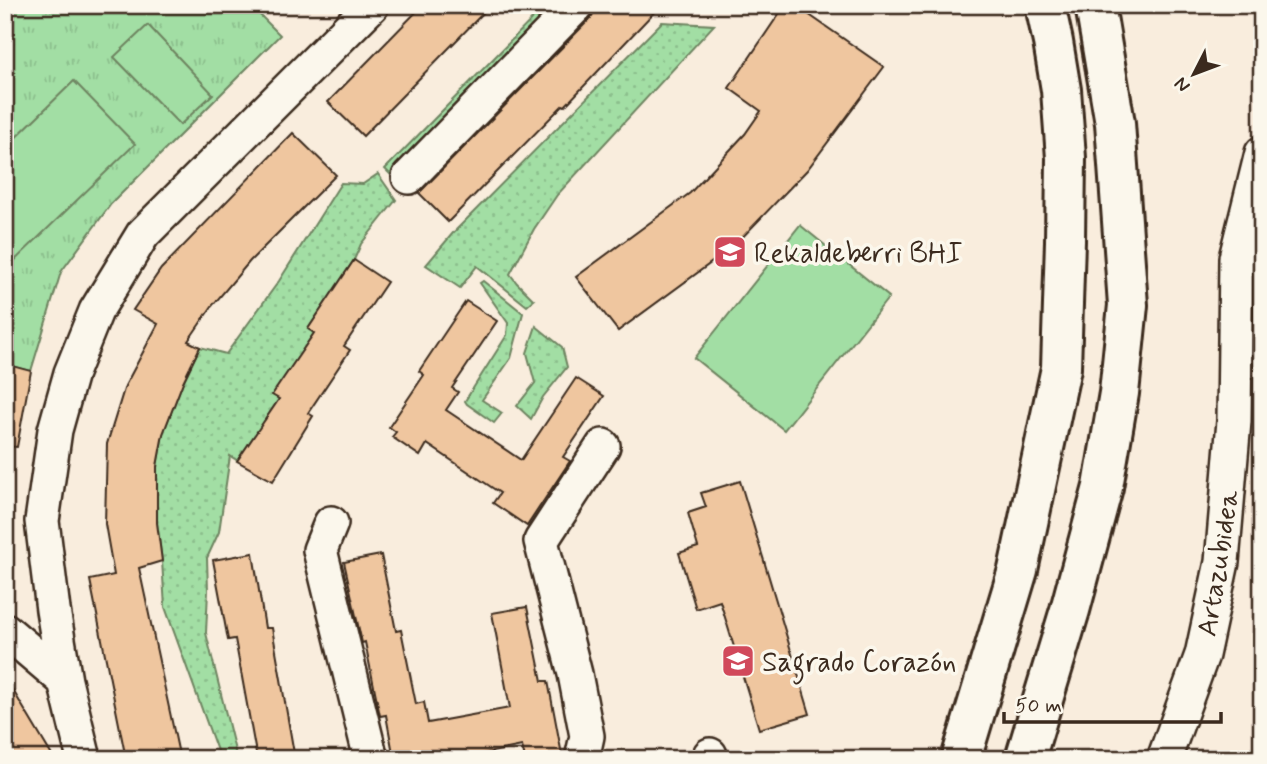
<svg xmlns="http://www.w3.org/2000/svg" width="1267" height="764" viewBox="0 0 1267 764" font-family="Mynerve,sans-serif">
<defs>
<pattern id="grass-dots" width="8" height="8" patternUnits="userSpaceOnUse" patternTransform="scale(1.75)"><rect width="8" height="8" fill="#a2dea4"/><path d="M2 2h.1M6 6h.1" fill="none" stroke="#8cbf8d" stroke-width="1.8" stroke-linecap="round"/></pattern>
<pattern id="park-tufts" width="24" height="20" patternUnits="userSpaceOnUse" patternTransform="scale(1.75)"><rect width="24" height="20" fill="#a2dea4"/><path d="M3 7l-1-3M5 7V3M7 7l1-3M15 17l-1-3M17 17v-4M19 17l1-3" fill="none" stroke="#8cbf8d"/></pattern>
</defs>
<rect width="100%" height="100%" fill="#f9eddd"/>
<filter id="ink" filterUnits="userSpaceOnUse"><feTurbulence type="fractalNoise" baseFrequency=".0143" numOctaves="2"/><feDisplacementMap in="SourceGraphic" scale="14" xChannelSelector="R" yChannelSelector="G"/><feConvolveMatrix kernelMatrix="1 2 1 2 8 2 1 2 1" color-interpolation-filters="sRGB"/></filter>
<g filter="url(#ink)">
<path fill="url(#grass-dots)" stroke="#6e8461" stroke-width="2" d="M546,5H567L393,177L385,169Z
M662,22L714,25L557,195L534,229L510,274L517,283L534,300L527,306L477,266L460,288L426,265L453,233Z
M378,174L396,200L361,244L354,260L308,329L314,333L273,395L279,399L238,461L230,456L219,532L207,558L208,591L206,633L237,759H220L165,607L162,561L157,523V466L163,434L183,382L200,347L226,354L279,281L341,183L363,184Z
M483,281L523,313L511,358L482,400L502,413L494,423L467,404L465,401L507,335L508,323L480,283Z
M536,326L562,347L567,367L543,397L531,419L517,406L535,383L527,353Z"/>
<path fill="url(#park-tufts)" stroke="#6e8461" stroke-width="2" d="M5,5H250L280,35L111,204L61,272L31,371L5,364V260L10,264L74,82L5,148Z"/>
<path fill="#a2dea4" stroke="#6e8461" stroke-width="2" d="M148,25L213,94L180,125L114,57Z
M74,81L135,144L10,265L5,260V148Z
M800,225L889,297L784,430L694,358Z"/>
<path fill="#efc69f" stroke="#3b2a1e" stroke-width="2" d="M423,5H491L363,136L328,102Z
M596,5H661L565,106L563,105L448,222L419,193L591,18L595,10Z
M785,5H795L884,67L807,170L734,246L618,331L576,277L690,193L745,134L761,111L729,88Z
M293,133L336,175L250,261L212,306L188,341L200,347L183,382L163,434L157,466V523L162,561L139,568L180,759H126L90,580L114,575L105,524L107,444L125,386L158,324L133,310L161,269Z
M354,260L387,282L344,346L350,350L308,413L313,416L273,481L237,461L279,399L272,395L314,333L308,329Z
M466,301L497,321L452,388L458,392L446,410L521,460L576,378L604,396L563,457L570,461L527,526L493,503L500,493L427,444L420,456L392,437L396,432L389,427L424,375L419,371Z
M5,364L31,371L17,447L5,446Z
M740,481L810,714L759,729L720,601L696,609L679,553L698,547L688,513L706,507L701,493Z
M253,553L265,628H272L295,759H257L235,639L228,640L213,560Z
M381,555L396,631L401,630L416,704L424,702L428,723L510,708L492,613L527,607L542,681H548L562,755L544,759H525L522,746L457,759H394L386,715L380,716L365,642L362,643L344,562Z
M5,677L54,759H5Z"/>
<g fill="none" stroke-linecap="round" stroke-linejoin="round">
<defs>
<path id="minor" d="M409,177L577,5
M331,523L320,550L371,759
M5,630L65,681
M710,755V759
M84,759L65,681L53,610L42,521L55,430L71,373L96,311L143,234L372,5
M582,759L587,736L575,674L541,541L603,446
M1164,759L1202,655L1222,562L1234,421L1236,258L1262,153"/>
<path id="motorway" d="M961,759L1018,570L1061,368L1065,241L1066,158L1061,90L1053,42L1045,5
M1025,759L1070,610L1103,487L1119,393L1128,305L1115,123L1095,5"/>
</defs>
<use href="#minor" stroke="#3b2a1e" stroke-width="38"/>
<use href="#motorway" stroke="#3b2a1e" stroke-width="44"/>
<use href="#minor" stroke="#fbf7ec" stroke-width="33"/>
<use href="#motorway" stroke="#fbf7ec" stroke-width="38"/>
</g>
</g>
<defs>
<symbol id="school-square" viewBox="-11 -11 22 22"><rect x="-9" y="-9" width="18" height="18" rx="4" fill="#d1495b" stroke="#fbf7ec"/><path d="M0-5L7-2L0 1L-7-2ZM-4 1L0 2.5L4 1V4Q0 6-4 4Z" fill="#fff"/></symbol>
</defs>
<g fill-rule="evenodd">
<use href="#school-square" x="711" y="233" width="38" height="38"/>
<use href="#school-square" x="719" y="642" width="38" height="38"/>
</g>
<g text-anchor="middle" stroke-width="7" stroke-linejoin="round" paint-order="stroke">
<g font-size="28" fill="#3b2a1e" stroke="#fbf7ec" text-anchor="start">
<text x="754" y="262">Rekaldeberri BHI</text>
<text x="762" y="671">Sagrado Corazón</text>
</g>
<g font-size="28" fill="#3b2a1e" stroke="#fbf7ec">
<text transform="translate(1217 563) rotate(-81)" y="10">Artazubidea</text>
</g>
</g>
<rect width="1267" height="764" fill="none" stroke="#fbf7ec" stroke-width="28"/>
<rect x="14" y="14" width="1239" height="736" fill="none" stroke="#3b2a1e" stroke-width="2.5" filter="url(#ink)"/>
<g transform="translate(1194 74) rotate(228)" stroke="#fbf7ec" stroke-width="5" paint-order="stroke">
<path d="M0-5L12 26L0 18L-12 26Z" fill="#3b2a1e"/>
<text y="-10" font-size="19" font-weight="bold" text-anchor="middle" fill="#3b2a1e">N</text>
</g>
<path d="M1004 712v10h217v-10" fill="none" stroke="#3b2a1e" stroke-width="3.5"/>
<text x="1015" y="712" font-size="21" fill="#3b2a1e" stroke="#fbf7ec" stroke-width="5" paint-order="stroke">50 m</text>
</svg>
